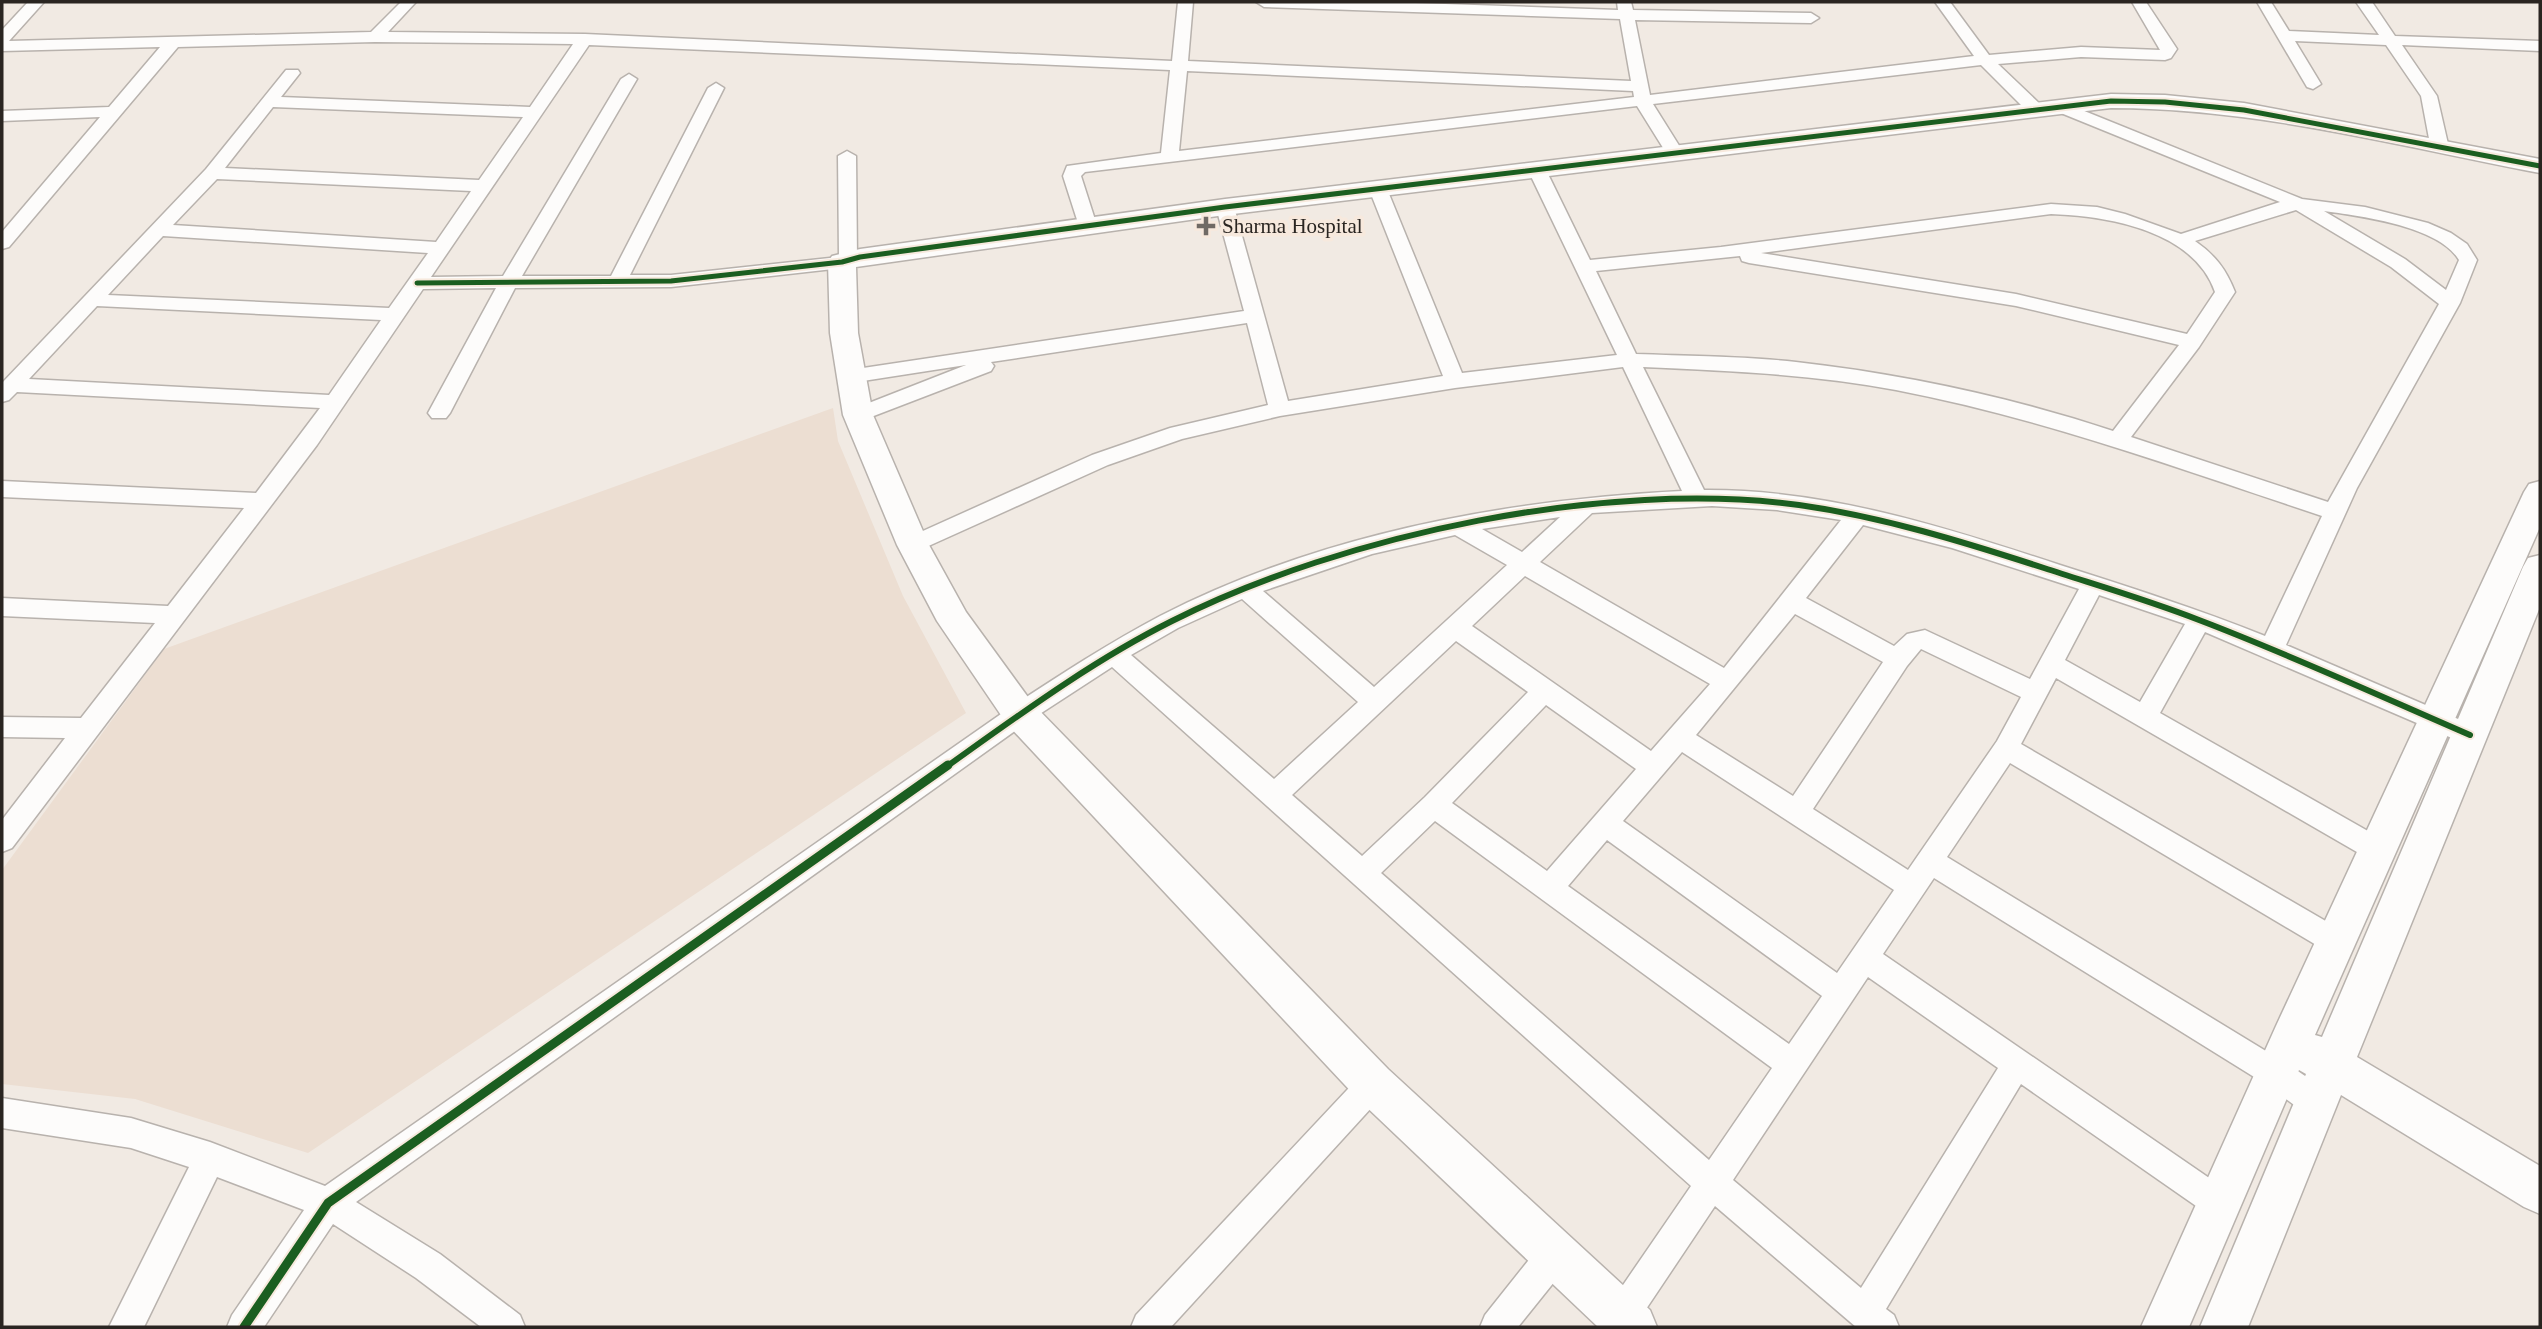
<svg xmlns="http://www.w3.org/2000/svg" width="2542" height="1329" viewBox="0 0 2542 1329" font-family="'Times New Roman',serif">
<rect width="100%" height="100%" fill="#f1eae3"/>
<path fill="#ecded2" d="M833,408L838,441L903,596L966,713L308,1153L135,1099L2,1084V870L164,649Z"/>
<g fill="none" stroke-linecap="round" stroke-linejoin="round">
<defs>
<path id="street" d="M28,2H44L9,41L371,32L401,2H416L388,32L585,34L1172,61L1178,2H1193L1188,61L1631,81L1620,19L1264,7L1256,2H1386L1618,10L1617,2H1631L1633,10L1811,13L1819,18L1811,23L1635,20L1650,95L1974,56L1935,2H1950L1989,55L2081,47L2160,50L2132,2H2146L2177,49L2171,58L2165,60L2081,57L1998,64L2041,105L2043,109L2035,114L2029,113L1981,65L1653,104L1685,155L1676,160L1670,159L1637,106L1085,172L1081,176L1097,226L1088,232L1079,226L1063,176L1067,166L1161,153L1170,70L589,45L431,277L503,276L621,79L629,74L637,79L522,276H611L708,88L716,83L724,88L630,275H671L839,257L838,156L847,151L856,156L857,259L855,263L842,268L671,287L515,288L450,413L446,418H432L428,413L496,288L423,289L317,445L12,848L2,852V820L65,738L2,737V717L81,718L155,623L2,616V598L168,606L244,508L2,497V481L256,493L320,408L17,392L9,400L2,402V383L206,169L286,70H298L300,73L281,97L530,107L573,44L375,42L178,47L9,247L2,249V232L100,117L2,121V111L109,107L160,47L2,51V30ZM1187,71L1633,91L1634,97L1179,151ZM273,107L523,117L479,180L225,168ZM217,179L471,191L436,242L173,225ZM163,236L428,253L389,308L108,295ZM97,306L381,320L329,395L29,379Z
M2257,2H2271L2289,31L2379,35L2356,2H2372L2395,36L2540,41V51L2402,45L2437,96L2448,144L2439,149L2430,144L2421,96L2386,45L2295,41L2321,84L2313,89L2307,87Z
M2062,102L2302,199L2365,207L2428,223L2451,233L2467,244L2477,260L2460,303L2357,488L2286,645L2479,728L2483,735L2479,742L2470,745L2461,742L2205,632L2160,713L2389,843L2393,851L2389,859L2379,863L2369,859L2056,678L2021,744L2348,934L2352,943L2348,952L2338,956L2328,952L2010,763L1947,857L2289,1065L2327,1091L2331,1102L2327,1113L2316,1117L2305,1113L2267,1085L1934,878L1883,954L2231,1193L2236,1204L2231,1215L2220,1220L2209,1215L2021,1084L1886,1309L1894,1315L1899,1327H1856L1715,1206L1634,1327H1610L1605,1316L1610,1304L1691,1186L1112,667L1029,721L356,1202L440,1254L520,1315L525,1327H481L416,1278L333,1224L264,1327H227L232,1315L304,1210L217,1177L144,1327H109L189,1167L131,1148L2,1128V1098L131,1118L210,1142L325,1186L1011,707C1060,675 1109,643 1160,616C1320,534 1504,500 1682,491L1623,367L1455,388L1280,416L1182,439L1108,465L913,553L905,551L902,545L905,539L1092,455L1170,428L1268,405L1247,323L991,362L994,366L991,371L858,422L851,420L847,415L851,410L966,365L850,383L843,381L840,376L843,371L1244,311L1216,207L1225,202L1234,207L1288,401L1443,376L1369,189L1378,184L1387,189L1462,373L1617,355L1528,170L1537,165L1546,170L1590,260L1721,247L2051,204L2097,207L2125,214L2181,234L2280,202L2056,111L2054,107L2056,103ZM2296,210L2391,267L2439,304L2328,502L2131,437L2199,347L2235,292C2226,269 2215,255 2195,241ZM2324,211C2360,216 2439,226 2459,260L2446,290L2405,259ZM2051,214C2109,216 2194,231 2215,292L2187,334L2016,294L1761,253ZM1740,256L1742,261L1749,263L2016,306L2179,345L2113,431C2011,397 1902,374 1796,362C1743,356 1689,356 1636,354L1596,271ZM1643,367C1728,371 1812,374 1896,390C2042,418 2181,469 2322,516L2265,636C2198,609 2129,587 2060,565C1945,527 1826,489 1704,490ZM1712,506L1777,510L1841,520L1724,668L1540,562L1592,513ZM1560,517L1522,552L1482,529ZM1863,525L1952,548L2079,589L2030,679L1925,630L1907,634L1894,646L1806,598ZM1455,535L1507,565L1374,687L1263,591L1372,554ZM1525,576L1710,684L1651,751L1472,626ZM2099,595L2185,624L2140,702L2065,660ZM1242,599L1358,702L1274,779L1131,655L1178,628ZM1795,614L1883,662L1793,796L1696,735ZM1456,641L1528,692L1425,797L1362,856L1292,795ZM1921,649L2021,697L1997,741L1908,870L1813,809L1907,666ZM1546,705L1636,769L1547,871L1452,803ZM1682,752L1894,890L1837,973L1623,821ZM1435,821L1772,1068L1709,1160L1381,873ZM1607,840L1822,996L1789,1044L1568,886ZM1868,977L1998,1068L1861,1288L1733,1180Z
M1373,1069L1384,1074L1388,1084L1384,1094L1171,1327H1131L1136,1315L1362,1074Z
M1555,1238L1567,1242L1571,1254L1567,1266L1518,1327H1480L1485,1315L1543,1242Z"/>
<path id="secondary" d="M2111,94L2165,95L2244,103L2540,159V173C2399,146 2256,108 2111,108L1225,215L856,267L858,333L873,415L929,545L966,612L1033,704L1388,1069L1650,1310L1657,1327H1598L1358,1099L1007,724L937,621L897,545L843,415L830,333L828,262L832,256L860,249L1225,199Z
M2540,481V527L2315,1035L2322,1037L2523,567L2528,558L2540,555V607L2357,1057L2540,1166V1214L2524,1207L2341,1095L2248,1327H2200L2306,1074L2299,1070L2189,1327H2141L2276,1026L2524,492L2529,484Z"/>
</defs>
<use href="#street" stroke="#b8b2ad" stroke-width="3"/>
<use href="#secondary" stroke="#b8b2ad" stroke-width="3"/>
<use href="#street" fill="#fdfcfb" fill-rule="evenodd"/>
<use href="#secondary" fill="#fdfcfb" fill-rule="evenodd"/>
<defs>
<path id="cycleway-far2" d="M417,283L671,281L842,262L860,257L1225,207L2111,101L2165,102L2244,110L2540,166"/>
<path id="cycleway-far1" d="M946,767C1019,715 1092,661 1172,621C1344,534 1608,479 1799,505C1883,517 1964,542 2044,568C2096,585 2148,600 2199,620C2291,655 2380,696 2470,735"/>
<path id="cycleway" d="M244,1327L328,1203L948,765"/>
</defs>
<use href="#cycleway-far2" stroke="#f7e9dd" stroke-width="9"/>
<use href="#cycleway-far1" stroke="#f7e9dd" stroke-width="10"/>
<use href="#cycleway" stroke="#f7e9dd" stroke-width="13"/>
<use href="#cycleway-far2" stroke="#1b5e20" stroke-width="5"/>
<use href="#cycleway-far1" stroke="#1b5e20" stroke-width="6"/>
<use href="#cycleway" stroke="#1b5e20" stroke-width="9"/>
</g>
<path fill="#706a65" stroke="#f7e9dd" stroke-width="2.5" d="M1202.5 215.5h7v7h7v7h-7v7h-7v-7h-7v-7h7z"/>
<g text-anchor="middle" stroke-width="7" stroke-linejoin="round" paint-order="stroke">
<g font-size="21" fill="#2a2521" stroke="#f7e9dd" text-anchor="start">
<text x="1222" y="233">Sharma Hospital</text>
</g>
</g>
<rect width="2542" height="1329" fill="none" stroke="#2a2521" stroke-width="7"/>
</svg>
